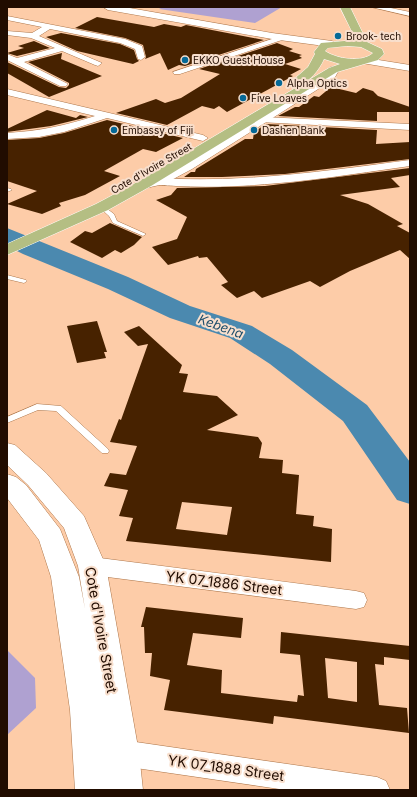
<svg xmlns="http://www.w3.org/2000/svg" width="417" height="797" viewBox="0 0 417 797" font-family="Inter,sans-serif">
<rect width="100%" height="100%" fill="#fdcca8"/>
<path fill="#afa1d1" d="M163,7H282L255,23L159,9Z
M7,650L35,678L36,708L7,735Z"/>
<g fill="none" stroke-linecap="round" stroke-linejoin="round">
<path fill="#4b89af" fill-rule="evenodd" d="M7,228L128,277L190,306L252,326L292,350L367,405L410,462V504L397,500L343,421L270,364L230,338L170,318L108,289L23,254L7,246Z"/>
</g>
<path fill="#472200" fill-rule="evenodd" d="M97,17L154,27L164,24L181,27L186,25L264,40L185,66L179,65L168,70L160,53L145,59L146,57L143,45L125,38L75,28Z
M61,33L120,44L134,50L137,59L139,61L133,64L77,51L46,37Z
M34,41L50,48L17,56L7,53L24,48L18,46Z
M277,43L293,49L289,51L302,55L299,56L302,58L285,64L301,69L290,75L293,76L227,112L219,106L214,109L202,106L167,125L116,113L156,99L165,103L181,98L220,74L199,69Z
M62,53L61,59L102,76L49,97L7,73V62L59,87L66,88L69,85V83L28,62Z
M331,87L356,93L363,88L373,91L378,96L410,107V112H377V121L278,116L295,107H299L314,96L319,97Z
M47,110L76,118L80,115L88,117L51,126L7,132V129Z
M107,120L183,138L156,152L143,149L104,171L120,176L85,195L59,203L61,206L42,214L7,204L37,191L7,181V140L39,138L64,133Z
M266,124L377,130L376,144L410,142V159L285,174L222,177H184L191,172H195L196,169L245,139H253L254,132Z
M410,168V175L391,178L400,187L340,195L368,204L403,224L397,226L410,233V259L400,250L350,271L320,287L310,281L262,298L254,291L237,298L221,285L228,282L207,257L199,258L198,256L168,265L152,247L177,239L187,217L156,200L171,195L177,188L265,186Z
M110,223L142,237L134,245L121,253L115,250L102,258L70,242L85,231L92,233Z
M97,321L107,352H104L106,358L77,363L67,326Z
M139,326L182,365L179,373L188,374L183,392L217,396L238,415L207,430L258,437L262,443L259,458L283,460L282,473L299,475L296,514L314,516L313,526L332,529L331,562L126,541L133,518L119,516L128,490L104,486L110,473L126,475L137,446L110,442L119,419L121,420L148,344L138,346L124,332ZM182,502L232,507L227,535L176,529Z
M146,607L243,618L241,638L193,633L187,665L222,670L221,693L297,702L298,695L304,696L300,655L280,653L281,632L410,646V660L384,657V665L375,664L379,705L407,708L409,733L274,716L273,724L164,710L170,680L150,676L152,653H145L144,627H141ZM325,658L357,662V702L328,698Z"/>
<g fill="none" stroke-linecap="round" stroke-linejoin="round">
<defs>
<path id="service" d="M7,188L11,189L12,190L7,192Z
M102,205L114,214L117,221L146,234L143,236L141,235L113,223L109,216L99,207Z
M7,275L26,280L27,281L24,283L7,279Z
M37,404L61,406L108,449L109,451L108,453H102L56,411L38,410L7,423V417Z"/>
<path id="minor" d="M371,7H386L410,12V16Z
M7,16L125,39L142,46L145,57L141,60L138,59L135,49L120,43L50,29L39,36L102,63L98,66L95,65L62,51L24,62L68,84L66,86H60L7,60V54L17,58L55,48L31,38L7,35V31L32,33L42,27L7,20Z
M278,37L285,39L180,74H174L173,72Z
M7,89L203,135L208,138L203,141L107,118L64,132L39,137L7,139V133C39,131 64,126 95,116L7,95Z
M263,117L410,124V130L259,122L258,120Z
M410,160V166C333,177 255,190 176,186C170,185 157,187 153,181L159,178C244,183 326,171 410,160Z
M92,557L356,591L364,593L367,600L364,607L356,609L92,575L85,572L81,566L85,560Z
M122,740L377,777L386,781L390,790H286L122,766L113,762L109,753L113,744Z"/>
<path id="secondary" d="M103,7H124L272,33L332,41L337,44L332,47L272,39L108,10Z
M366,58L410,65V71L362,63L360,61Z
M333,67L339,70L334,79L192,169L164,184L146,188L141,186L138,183L141,180L155,177L182,163L325,75L329,68Z
M7,443L15,445L46,473L84,516L106,566L139,753L143,790H75L70,710L51,577L39,540L7,498V474L16,477L26,485L60,529L79,577L85,609L78,566L64,528L28,485L7,465Z"/>
<path id="primary" d="M340,7H350L367,42L382,49L384,54L378,60L337,72L151,186L108,210L7,255V244L96,204L141,180L329,68L340,64L324,59C319,70 310,82 298,85L292,81L308,67L315,54L314,52L321,43L356,40ZM347,46L361,47L373,53C362,63 337,59 325,51L328,48Z"/>
</defs>
<use href="#service" stroke="#ae774b" stroke-width="1"/>
<use href="#minor" stroke="#ae774b" stroke-width="1"/>
<use href="#secondary" stroke="#ae774b" stroke-width="1"/>
<use href="#primary" stroke="#fff" stroke-width="1"/>
<use href="#service" fill="#fff" fill-rule="evenodd"/>
<use href="#minor" fill="#fff" fill-rule="evenodd"/>
<use href="#secondary" fill="#fff" fill-rule="evenodd"/>
<use href="#primary" fill="#b4be83" fill-rule="evenodd"/>
</g>
<g fill="#056997" stroke="#f8dfcd" stroke-width="1.5">
<circle cx="338" cy="36" r="4"/>
<circle cx="185" cy="60" r="4"/>
<circle cx="279" cy="83" r="4"/>
<circle cx="243" cy="98" r="4"/>
<circle cx="114" cy="130" r="4"/>
<circle cx="254" cy="130" r="4"/>
</g>
<g text-anchor="middle" stroke-width="4" stroke-linejoin="round" paint-order="stroke">
<g font-size="10" fill="#210c00" stroke="#f8dfcd" text-anchor="start">
<text x="346" y="40">Brook- tech</text>
<text x="193" y="64">EKKO Guest House</text>
<text x="287" y="87">Alpha Optics</text>
<text x="251" y="102">Five Loaves</text>
<text x="122" y="134">Embassy of Fiji</text>
<text x="262" y="134">Dashen Bank</text>
</g>
<g font-size="10" fill="#210c00" stroke="#f8dfcd">
<text transform="translate(151 168) rotate(-30)" y="4">Cote d'Ivoire Street</text>
</g>
<g font-size="13" font-style="italic" fill="#1e4e6b" stroke="#f8dfcd">
<text transform="translate(221 326) rotate(20)" y="5">Kebena</text>
</g>
<g font-size="14" fill="#210c00" stroke="#f8dfcd">
<text transform="translate(224 583) rotate(7)" y="5">YK 07_1886 Street</text>
<text transform="translate(101 630) rotate(80)" y="5">Cote d'Ivoire Street</text>
<text transform="translate(226 768) rotate(8)" y="5">YK 07_1888 Street</text>
</g>
</g>
<rect width="417" height="797" fill="none" stroke="#210c00" stroke-width="16"/>
</svg>
